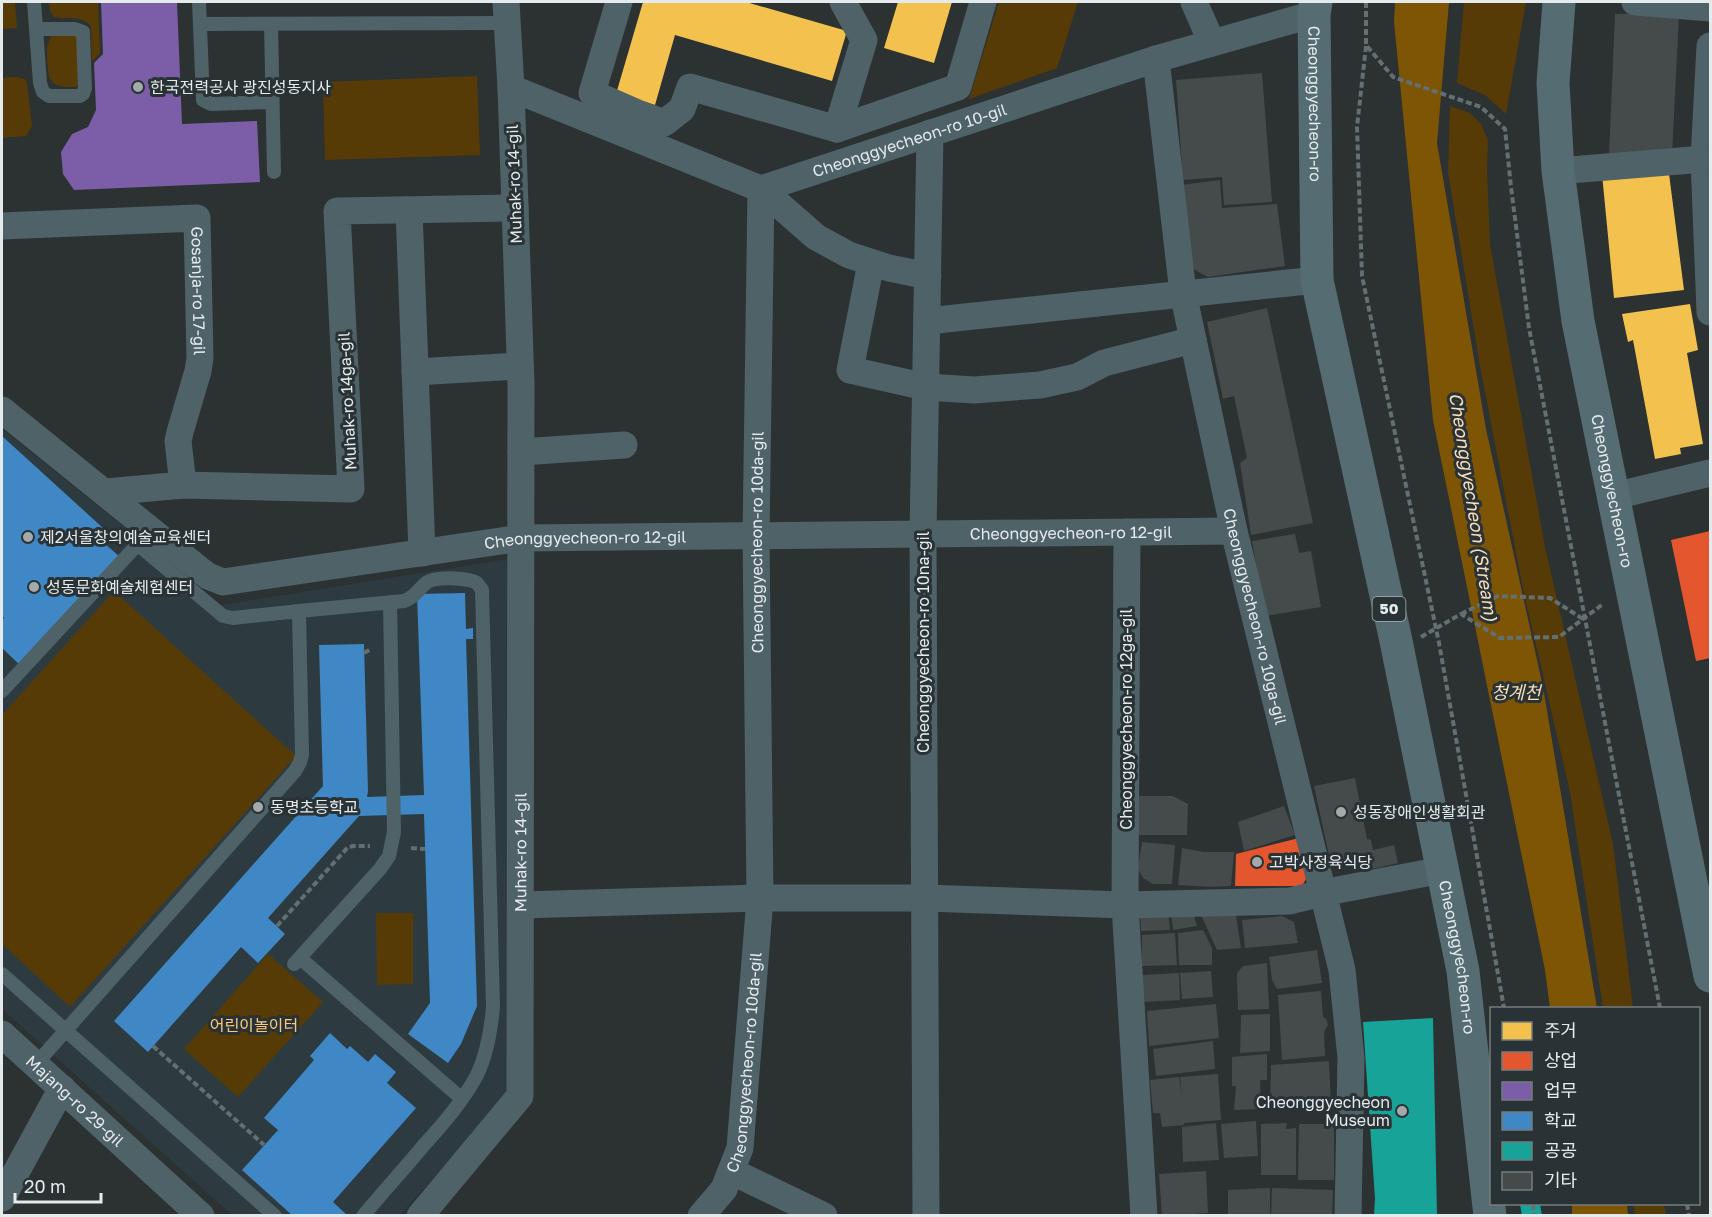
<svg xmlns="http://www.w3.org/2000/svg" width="1712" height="1217" viewBox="0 0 1712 1217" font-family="'Golos Text','Noto Sans KR',sans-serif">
<rect width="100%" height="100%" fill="#2c3132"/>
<path fill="#2d3b41" d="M2,429L221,605L508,559L520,1081L400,1215H232L2,1009Z"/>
<path fill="#573b07" d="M2,2H15L17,28L2,29Z
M49,2H98L100,53L92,62L91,26C80,14 68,20 54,17L50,11Z
M999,2H1078L1057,68L969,99Z
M1464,2H1526L1506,114L1485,95L1457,83Z
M54,34L78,35L80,84L76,87C65,87 55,88 49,77C48,64 43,43 54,34Z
M477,76L480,155L325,160L323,82Z
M16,77L25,79L27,83L32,126L26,136L2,138V78Z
M1450,106L1470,113L1481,124L1488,140L1487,170L1490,244L1545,547L1613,844L1633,1008H1603L1570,792L1523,589L1480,366L1448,172Z
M114,591L296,756L70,1007L2,944V715Z
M376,913H413V984L377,985Z
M268,954L323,1002L238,1097L184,1049Z
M1633,1204H1664L1666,1215H1635Z"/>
<path fill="#7e5504" d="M1395,2H1449L1437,143L1486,429L1543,687L1597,1008H1550L1545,970L1433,420L1394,22Z
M1572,1204H1627L1628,1215H1572Z"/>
<path fill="#f2c14e" d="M643,2L658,3V2H746L847,31L832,81L675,35L655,105L616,94Z
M898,2H952L934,63L884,48Z
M1668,166L1684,290L1614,298L1602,174Z
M1690,304L1698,350L1687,353L1703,444L1680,448L1681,454L1655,459L1633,340L1628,342L1622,314Z"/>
<path fill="#e4572e" d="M1710,531V658L1696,661L1671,540Z
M1299,838L1310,872L1302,886H1235L1236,854Z"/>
<path fill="#7b5ea7" d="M101,2H177L182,124L257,121L260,182L74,190L63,174L61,152L72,134L88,127L96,110L94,63L103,54Z"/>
<path fill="#3f88c5" d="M2,436L103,528L96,536L120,557L22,667L2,648V620L4,618L2,615Z
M465,593L466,629L473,628V639H466L477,1006L461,1044L448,1063L408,1034L430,1003L424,814L359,816L268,918L285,934L258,963L241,947L148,1052L114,1021L323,786L319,645L364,644L368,791L367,797L424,795L417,594Z
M330,1033L347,1049L350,1046L368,1062L375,1054L396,1072L387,1083L416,1108L333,1202L348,1216H293L242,1170L278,1130L264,1118L314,1060L310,1056Z"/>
<path fill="#17a398" d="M1433,1018L1437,1216H1374L1375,1199L1363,1022Z
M1520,1204H1540L1542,1216H1522Z"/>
<path fill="#454a4a" d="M1615,14H1679L1672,155H1609Z
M1262,73L1272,202L1224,205L1222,177L1183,180L1176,80Z
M1220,180L1222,208L1277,204L1285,266L1208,277L1186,265L1181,185Z
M1267,308L1313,523L1251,535L1240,463L1247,458L1234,396L1223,399L1207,322Z
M1295,534L1299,553L1311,551L1321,607L1265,616L1252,541Z
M1355,778L1367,839L1371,840L1373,850L1394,845L1398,863L1373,869L1372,865L1360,868L1354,865L1340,868L1334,866L1330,860L1314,786Z
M1134,796H1173L1188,804L1187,835H1134Z
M1284,806L1295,835L1244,851L1238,822Z
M1142,842L1175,845L1172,884H1153L1143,878L1138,869Z
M1182,848L1204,852H1234L1231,886L1211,887L1178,885Z
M1192,909L1197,926L1173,930L1171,911Z
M1168,910L1170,930L1141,931L1140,911Z
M1201,915H1236L1241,948L1217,950Z
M1282,916L1294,922L1298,943L1245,948L1242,920Z
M1203,930L1212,948V965H1179L1178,933Z
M1175,933L1177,965L1142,966V935Z
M1317,950L1322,983L1277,989L1272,980L1269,957Z
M1267,963L1269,1009L1238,1010L1237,973L1243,966Z
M1211,971L1213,997L1182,999L1180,973Z
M1179,973L1180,1000L1142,1002L1141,975Z
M1321,991L1323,1017L1326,1019L1328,1025L1324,1032L1325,1056L1282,1060L1278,995Z
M1216,1004L1219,1038L1149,1046L1147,1011Z
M1270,1014V1051L1240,1053L1241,1015Z
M1213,1041L1215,1069L1156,1076L1153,1049Z
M1267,1054V1080H1260L1261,1109L1234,1110L1236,1086H1232V1057Z
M1329,1061L1331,1106L1270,1110L1271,1065Z
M1218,1074L1221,1120L1184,1123V1125L1162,1127L1160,1113H1153L1150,1080L1179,1077L1182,1097L1180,1077Z
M1256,1121L1258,1156L1224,1158L1221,1124Z
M1216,1123L1219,1160L1183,1162L1182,1127Z
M1287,1123L1286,1129L1296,1128V1175H1261V1124Z
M1299,1124H1334V1180H1298Z
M1206,1171L1208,1213L1162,1216L1159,1174Z
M1270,1188V1216H1228V1190Z
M1272,1188L1333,1190L1332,1216H1271Z"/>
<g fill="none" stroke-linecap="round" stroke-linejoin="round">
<path stroke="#626f73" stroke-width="4" stroke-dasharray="6 3" stroke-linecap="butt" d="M1366,2V45L1393,77L1481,107L1505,129L1511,187L1529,328L1660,1008
M1366,46L1357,127L1362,276L1439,643L1504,1008
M1461,614L1498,596L1550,598L1583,619
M364,653L371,649
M411,848L425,849
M277,926L348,847L354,846H370
M153,1046L264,1145
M1533,1204L1534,1216
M1687,1204L1689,1216"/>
<path stroke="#4e6268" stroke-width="14" d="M34,2L40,83L43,92L49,96H80L83,94L85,88L83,32L75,29H36
M199,2L203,100L211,104L272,102
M200,24L508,23
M271,24L274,172
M137,544L223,616L233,618L299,611
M2,691L151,530
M300,958L462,1099
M294,964L380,869L389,856L394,832L390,602
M2,974L275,1216
M36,1064L295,771L300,762L302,755L299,611L404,601C414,598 418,590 426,583C435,576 462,578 473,581L477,583L482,590L493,1007C491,1030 487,1054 477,1075C463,1101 444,1123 424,1145C404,1169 383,1192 363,1216"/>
<g stroke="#4e6268" stroke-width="27">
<path d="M619,2L592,93L640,114L664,123L682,109L690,87L837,129L958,87L983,2"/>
<path d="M1194,2L1212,43"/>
<path d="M1635,2L1710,8"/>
<path d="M1710,46L1704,159L1710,312"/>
<path id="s1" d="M1156,59L1183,293L1234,531L1342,970L1351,1058L1348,1216"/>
<path id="s2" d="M511,88L761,189L1156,59L1314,14"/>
<path d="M837,129L864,40L843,2"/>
<path d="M1558,171L1704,159"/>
<path d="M761,189L816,237L849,255L889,268L928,276"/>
<path d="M409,210L422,553"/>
<path id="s3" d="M2,226L197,218L200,358L198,371L180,432L178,441L183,485"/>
<path d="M871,263L850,370L926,387L974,390L1040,385L1077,377L1104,363L1193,340"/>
<path d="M927,321L1317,280"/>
<path d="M415,372L520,366"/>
<path id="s4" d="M2,410L200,570L208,576L223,582L521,538L1234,531"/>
<path d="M521,452L624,445"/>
<path d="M106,492L183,485L351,489L337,211L515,208"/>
<path d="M1614,496L1710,473"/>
<path d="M1127,532L1125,905L1144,1216"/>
<path d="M521,905L760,898H925L1125,905L1290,901L1322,893L1442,870"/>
<path id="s5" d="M2,1034L201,1216"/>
<path d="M731,1171L824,1216"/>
<path d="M2,1198L62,1088"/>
<path id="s6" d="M420,1216L520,1096L521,384L511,88L506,2"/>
<path id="s7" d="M701,1216L724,1189L740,1148L760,898L756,536L761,189"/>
<path d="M926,1216L923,534L930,133"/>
</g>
<g stroke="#556c73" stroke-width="33">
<path id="s8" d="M1316,2L1314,14L1317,280L1396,641L1463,971L1490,1216"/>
<path id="s9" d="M1559,2L1553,83L1558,171L1578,321L1710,976"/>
</g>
<path stroke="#626f73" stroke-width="4" stroke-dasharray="6 3" stroke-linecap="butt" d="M1421,637L1461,614L1500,638L1559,637L1603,604"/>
</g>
<g fill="#a4a9ab" stroke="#293235" stroke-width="2">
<circle cx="138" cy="87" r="6"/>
<circle cx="28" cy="537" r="6"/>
<circle cx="34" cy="587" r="6"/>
<circle cx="258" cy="807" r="6"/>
<circle cx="1341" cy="812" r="6"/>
<circle cx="1257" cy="862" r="6"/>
<circle cx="1402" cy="1111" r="6"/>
</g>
<g text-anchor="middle" stroke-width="6" stroke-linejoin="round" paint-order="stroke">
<rect fill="#293235" stroke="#adb3b5" stroke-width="1.5" x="1372.5" y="597" width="33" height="24" rx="4.5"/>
<g font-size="15" font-weight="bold" fill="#e5eaec">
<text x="1389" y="614">50</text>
</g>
<g font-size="16" fill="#e5eaec" stroke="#293235" text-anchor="start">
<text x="150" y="93">한국전력공사 광진성동지사</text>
<text x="40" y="543">제2서울창의예술교육센터</text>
<text x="46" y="593">성동문화예술체험센터</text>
<text x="270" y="813">동명초등학교</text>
<text x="1353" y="818">성동장애인생활회관</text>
<text x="1269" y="868">고박사정육식당</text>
<text x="1390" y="1108" text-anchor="end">Cheonggyecheon<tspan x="1390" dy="18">Museum</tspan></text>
</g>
<g font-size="16" fill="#e5eaec" stroke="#293235">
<text dy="6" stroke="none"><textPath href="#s8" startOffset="102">Cheonggyecheon-ro</textPath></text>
<text dy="6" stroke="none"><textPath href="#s2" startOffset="426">Cheonggyecheon-ro 10-gil</textPath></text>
<text transform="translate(514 184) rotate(-92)" y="6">Muhak-ro 14-gil</text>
<text dy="6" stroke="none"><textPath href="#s3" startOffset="268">Gosanja-ro 17-gil</textPath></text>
<text transform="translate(347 401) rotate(-93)" y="6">Muhak-ro 14ga-gil</text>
<text dy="6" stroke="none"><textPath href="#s9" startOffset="494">Cheonggyecheon-ro</textPath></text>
<text dy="6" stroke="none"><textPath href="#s4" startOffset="1132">Cheonggyecheon-ro 12-gil</textPath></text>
<text dy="6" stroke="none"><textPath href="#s4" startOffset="646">Cheonggyecheon-ro 12-gil</textPath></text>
<text dy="6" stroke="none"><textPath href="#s7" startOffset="686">Cheonggyecheon-ro 10da-gil</textPath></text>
<text dy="6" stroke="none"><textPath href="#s1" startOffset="567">Cheonggyecheon-ro 10ga-gil</textPath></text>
<text transform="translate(923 642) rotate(-90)" y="6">Cheonggyecheon-ro 10na-gil</text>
<text transform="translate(1126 719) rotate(-90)" y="6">Cheonggyecheon-ro 12ga-gil</text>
<text dy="6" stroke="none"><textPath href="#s6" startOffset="400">Muhak-ro 14-gil</textPath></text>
<text dy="6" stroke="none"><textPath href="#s8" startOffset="970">Cheonggyecheon-ro</textPath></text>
<text dy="6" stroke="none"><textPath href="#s7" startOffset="165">Cheonggyecheon-ro 10da-gil</textPath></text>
<text dy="6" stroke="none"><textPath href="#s5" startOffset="99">Majang-ro 29-gil</textPath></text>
</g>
<g font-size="16" fill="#fcc87e" stroke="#293235">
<text x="254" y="1031">어린이놀이터</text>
</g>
<g font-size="18" font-style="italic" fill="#f8debb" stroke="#293235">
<text transform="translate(1473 507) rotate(81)" y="6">Cheonggyecheon (Stream)</text>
<text x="1516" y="699">청계천</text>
</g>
</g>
<rect width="1712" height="1217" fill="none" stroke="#e5eaec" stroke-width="6"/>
<rect x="1490" y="1007" width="210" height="198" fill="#293235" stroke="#747c7e" stroke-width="1.5"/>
<rect x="1502" y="1022" width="30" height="18" fill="#f2c14e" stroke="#747c7e" stroke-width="1.5"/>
<text x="1544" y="1037" font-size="18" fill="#e5eaec">주거</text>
<rect x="1502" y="1052" width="30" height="18" fill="#e4572e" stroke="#747c7e" stroke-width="1.5"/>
<text x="1544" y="1067" font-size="18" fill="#e5eaec">상업</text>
<rect x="1502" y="1082" width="30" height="18" fill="#7b5ea7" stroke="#747c7e" stroke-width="1.5"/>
<text x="1544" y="1097" font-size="18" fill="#e5eaec">업무</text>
<rect x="1502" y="1112" width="30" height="18" fill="#3f88c5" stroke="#747c7e" stroke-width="1.5"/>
<text x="1544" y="1127" font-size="18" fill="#e5eaec">학교</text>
<rect x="1502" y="1142" width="30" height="18" fill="#17a398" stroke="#747c7e" stroke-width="1.5"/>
<text x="1544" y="1157" font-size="18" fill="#e5eaec">공공</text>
<rect x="1502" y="1172" width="30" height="18" fill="#454a4a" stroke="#747c7e" stroke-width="1.5"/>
<text x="1544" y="1187" font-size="18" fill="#e5eaec">기타</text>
<path d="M15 1193v9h86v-9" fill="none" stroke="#e5eaec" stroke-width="3"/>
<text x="24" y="1193" font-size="18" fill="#e5eaec" stroke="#293235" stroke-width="4.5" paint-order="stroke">20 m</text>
</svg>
